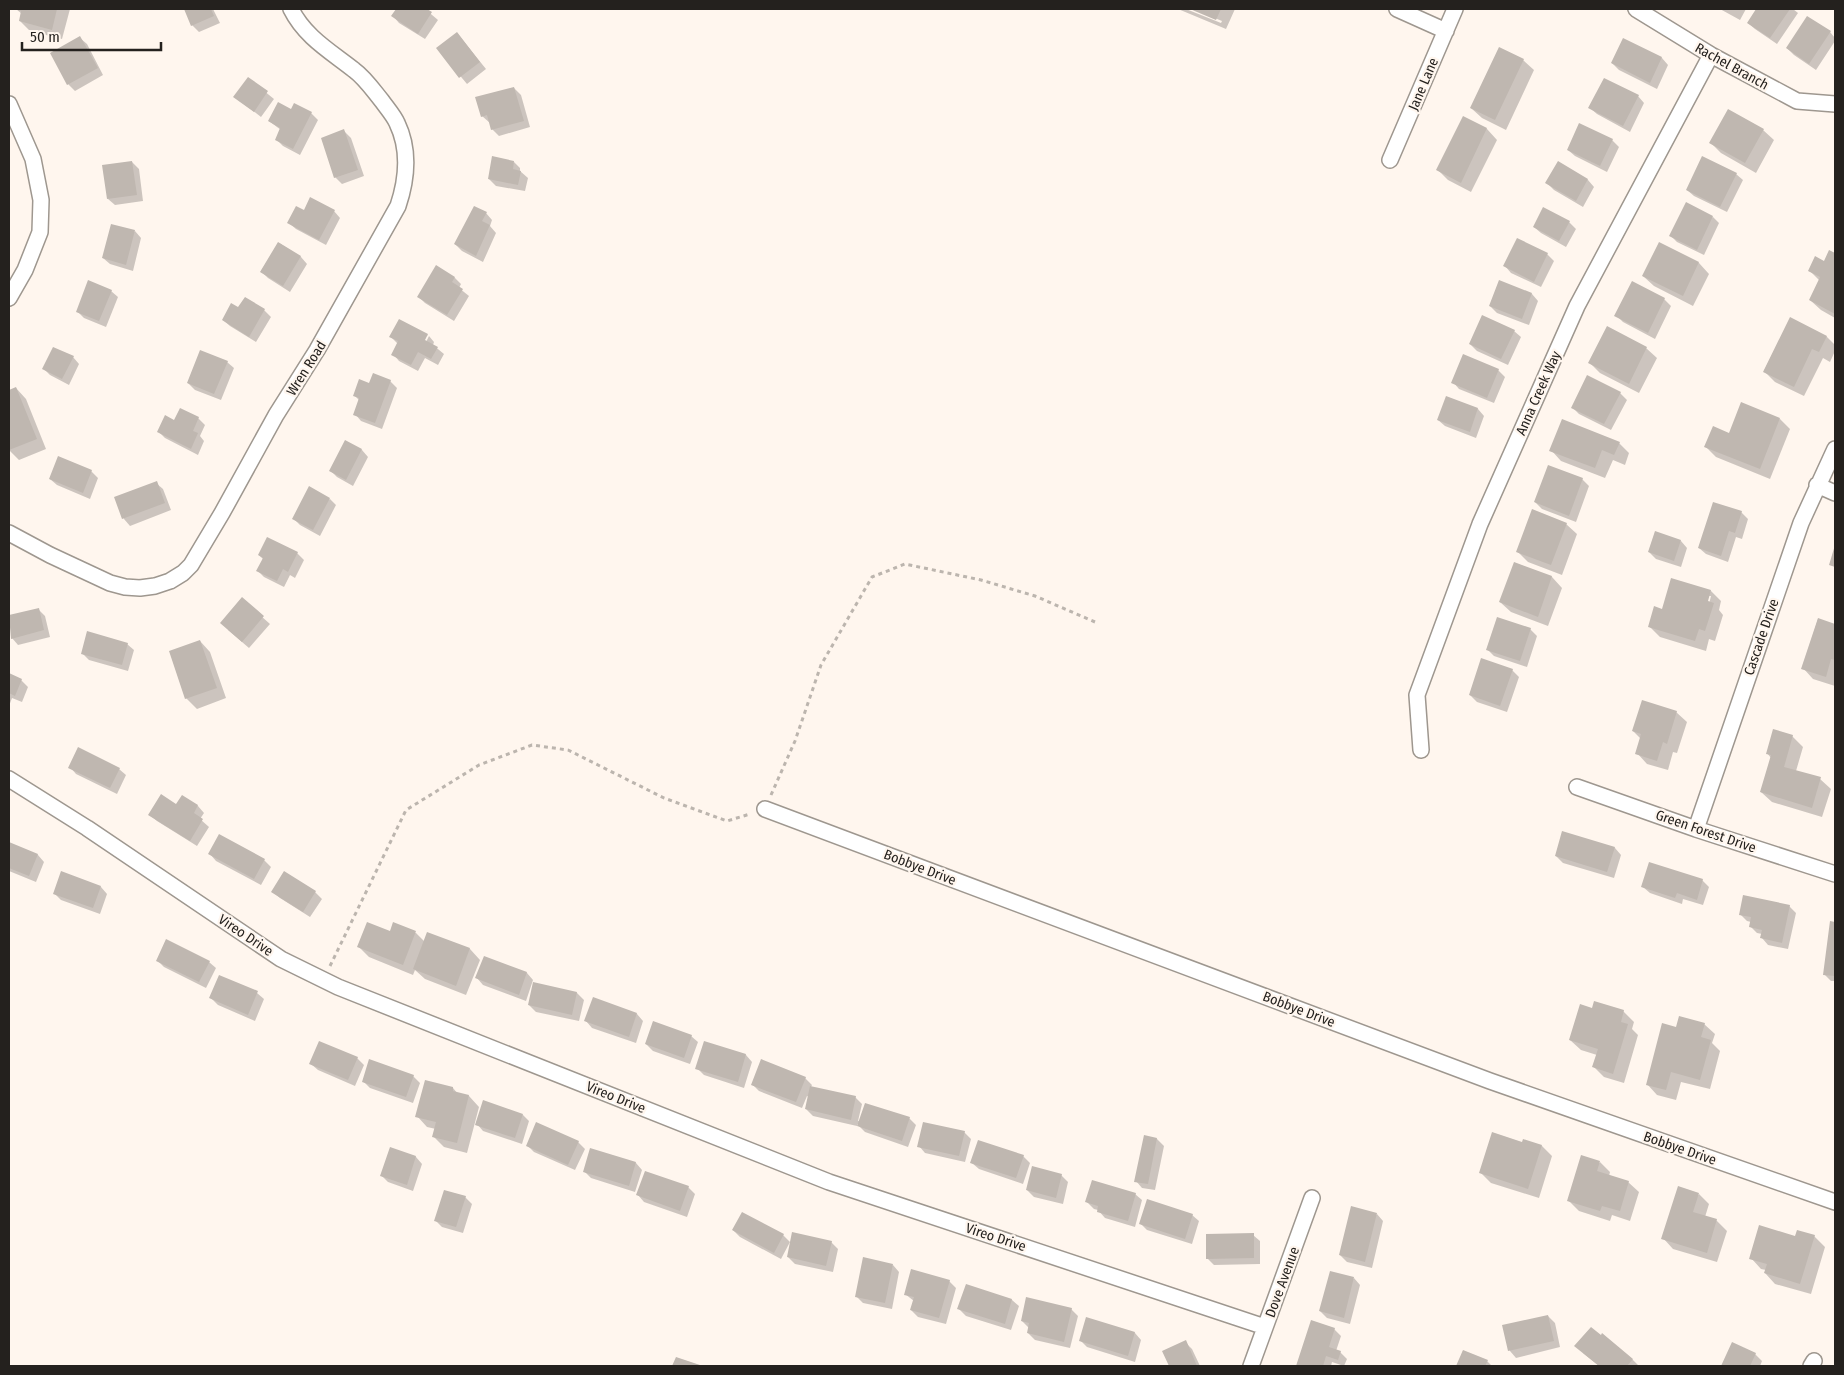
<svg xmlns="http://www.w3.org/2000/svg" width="1844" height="1375" viewBox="0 0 1844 1375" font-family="'Fira Sans Condensed',sans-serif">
<rect width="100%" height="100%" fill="#fff6ee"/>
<path fill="#0003" fill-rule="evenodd" d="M16,9H70L62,39L30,31L20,21L22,14Z
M185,9H213L220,23L199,32L192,25Z
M397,9H425L438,20L425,39L399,23L393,16Z
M1178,9H1186L1221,23L1222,21L1193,9H1235L1226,29Z
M1720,9H1746L1740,20Z
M1758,9H1793L1798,13L1777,44L1755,29L1748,23Z
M1830,32L1835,38V41L1816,70L1794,55L1787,48Z
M457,33L486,69L467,84L437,48Z
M80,38L87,44L103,75L75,91L68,84Z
M1624,40L1662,58L1668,65L1657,89L1619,70L1612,63Z
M1523,60L1534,70L1506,130L1482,118L1471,108Z
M248,78L274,99L261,117L235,97Z
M514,88L521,95L530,127L499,136L492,129L490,123L482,116Z
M1638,96L1644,103L1630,132L1597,114L1590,108Z
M291,111L311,113L318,120L300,155L283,146L276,139L281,130L269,121Z
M1464,118L1487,129L1497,140L1471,192L1448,180L1438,170Z
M1763,130L1774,140L1756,173L1721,153L1711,143Z
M344,131L351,138L364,176L342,184L335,177Z
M1612,140L1619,147L1607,172L1575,156L1568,150Z
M132,162L139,169L143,201L115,205L108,199Z
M514,162L520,168V171L528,178L525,191L496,186L489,179Z
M1558,163L1588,180L1594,187L1583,207L1554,190L1547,183Z
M1736,174L1743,180L1727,212L1694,196L1687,190Z
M334,211L340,218L326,245L296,229L289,223L304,212Z
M486,213L492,220L490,226L496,233L483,262L462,251L455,244Z
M1713,217L1719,223L1704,255L1677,242L1671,236Z
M1569,222L1576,229L1566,247L1541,233L1534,227Z
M135,231L141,238L133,271L110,264L103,258Z
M279,243L301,257L307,264L290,292L268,278L261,271Z
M1659,244L1699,263L1709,274L1693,306L1654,286L1643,276Z
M1830,252L1835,255V318L1821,310L1810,300L1820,281L1809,270L1825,263Z
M1547,254L1554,261L1541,287L1511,273L1505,266Z
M437,267L455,278L461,284L459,288L469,296L454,321L425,303L419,297Z
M1499,282L1532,294L1538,301L1529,325L1497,313L1490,306Z
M1632,283L1664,299L1671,306L1655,339L1623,322L1616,315Z
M111,291L118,297L106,327L84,318L77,311Z
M239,309L264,310L271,317L256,342L230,326L223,320Z
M1790,319L1827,337L1835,345V351L1830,362L1823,358L1804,396L1775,382L1764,371Z
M399,320L428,336H426L422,345L424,346L429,336L434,342L433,345L444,354L438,365L425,358L418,371L399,361L393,354L398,344L391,337Z
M1514,331L1521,337L1508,365L1477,351L1470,344Z
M1646,348L1657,358L1639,393L1600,373L1590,363Z
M73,357L79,364L69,385L50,375L44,369Z
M227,362L234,368L221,400L195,390L188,383Z
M1498,370L1505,377L1494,403L1459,389L1453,382Z
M390,381L397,388L382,429L361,421L355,414L360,401L355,396L370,385Z
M16,388L26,399L46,449L19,460L9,450V391Z
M1620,393L1627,400L1611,430L1579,414L1572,407Z
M1447,397L1478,409L1484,416L1476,438L1445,426L1438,420Z
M198,418L205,425L200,436L204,441L198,455L165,438L159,432L175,422Z
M1780,419L1790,429L1770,479L1716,457L1706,447L1730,434Z
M345,442L362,450L368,457L353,486L337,477L331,471Z
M1619,443L1629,453L1625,465L1613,460L1605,478L1561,461L1551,450Z
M59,458L91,471L98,478L90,499L57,485L50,479Z
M1582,479L1589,486L1576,522L1542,509L1535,502Z
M156,483L163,489L171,510L130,526L124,519L116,498Z
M330,499L336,505L320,536L300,525L293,518Z
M1741,512L1748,519L1742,539L1736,537L1728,562L1706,554L1699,548Z
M1566,524L1577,534L1562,575L1528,562L1518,552Z
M1681,541L1687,548L1681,567L1656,559L1649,552Z
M297,553L304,560L295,578L290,575L284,587L264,577L258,571L263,559L259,555Z
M1515,563L1552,577L1562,588L1548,626L1511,612L1500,602Z
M1711,591L1721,601L1719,610L1723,615L1715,641L1709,639L1706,651L1660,637L1649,626L1663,610ZM1708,596H1711L1708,608Z
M242,599L270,624L249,648L228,630Z
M38,609L45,616L50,637L18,645L12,638L9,616Z
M1818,619L1835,625V686L1813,679L1803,668Z
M1530,629L1537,636L1527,667L1494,656L1488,650Z
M200,641L210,652L226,698L197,709L186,698Z
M127,644L134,650L128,671L89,660L82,653Z
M1512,670L1519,677L1507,712L1477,702L1470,695Z
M9,675L21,680L28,687L22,702L12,698L9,706Z
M1676,712L1687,722L1677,753L1673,752L1668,770L1647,764L1637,753L1641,739L1633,731Z
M1792,736L1803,747L1796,771L1820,779L1831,789L1822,817L1772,802L1761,792L1771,758L1767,753Z
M70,767L119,769L126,775L117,794L76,774Z
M182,797L198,806L204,813L200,819L209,827L197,846L157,821L150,815L177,805Z
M9,843L38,855L44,862L36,882L9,871Z
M1615,848L1621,855L1614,878L1563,863L1556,856Z
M210,854L264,860L271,867L261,885L216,861Z
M1702,880L1709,887L1703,905L1683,899L1682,904L1650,893L1643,887Z
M101,887L107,894L100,914L61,900L54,893Z
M273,892H315L322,899L310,917L280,898Z
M1789,906L1796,913L1788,949L1768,945L1762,938V934L1757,933L1750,926L1751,922L1747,921L1740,914Z
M1831,923H1835V981H1831L1824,974Z
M394,924L416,933L425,942L428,934L470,949L480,960L466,995L425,979L415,970L413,975L369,957L359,947L390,932Z
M484,958L527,973L533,980L526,1001L483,985L477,978Z
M158,961L209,962L216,968L206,988L164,967Z
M534,983L577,993L584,1000L579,1021L536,1012L529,1005Z
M257,993L264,999L255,1021L218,1005L211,998Z
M1593,1009L1623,1011L1634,1022L1632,1029L1638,1035L1624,1083L1604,1077L1594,1067L1597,1055L1581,1050L1570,1040Z
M637,1014L643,1021L636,1043L592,1028L586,1021Z
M1704,1024L1715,1034L1712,1043L1720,1051L1710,1089L1681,1082L1676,1100L1657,1095L1647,1084L1677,1028Z
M691,1036L698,1042L690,1064L653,1051L646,1044Z
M705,1043L746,1055L752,1062L744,1088L704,1075L697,1068Z
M357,1058L364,1065L355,1086L318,1070L311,1064Z
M413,1076L420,1083L413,1103L370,1088L363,1081Z
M805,1078L812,1085L811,1087L855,1097L862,1104L858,1121L909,1118L916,1125L908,1147L865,1132L857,1124V1126L813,1116L806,1109L809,1097L807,1096L802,1108L759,1091L752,1084Z
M453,1088L458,1094L469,1096L479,1107L467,1153L444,1147L434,1137L436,1129L427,1127L417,1116Z
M523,1115L529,1121L522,1144L483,1131L477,1124Z
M964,1132L971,1139L965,1162L925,1153L919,1146Z
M1145,1137L1157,1139L1164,1146L1155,1190L1142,1188L1136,1181Z
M578,1142L585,1149L575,1170L534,1152L527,1145Z
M1522,1143L1542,1146L1552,1156L1539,1198L1491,1183L1480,1172Z
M391,1149L416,1157L422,1164L413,1191L388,1182L382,1176Z
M1023,1156L1030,1163L1023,1184L979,1169L972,1163Z
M1600,1162L1610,1172L1609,1176L1628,1182L1639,1192L1630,1221L1612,1215L1610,1221L1579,1211L1569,1201Z
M636,1163L642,1170L635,1192L591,1178L584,1171Z
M1061,1175L1068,1182L1063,1204L1034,1197L1027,1190Z
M688,1187L695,1194L687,1217L644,1202L638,1195Z
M1135,1194L1142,1200L1135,1227L1105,1218L1098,1210L1094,1209L1087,1202Z
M1699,1194L1709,1204L1705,1217L1716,1220L1727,1231L1717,1262L1673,1249L1663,1238Z
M465,1197L472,1204L463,1233L442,1227L435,1220Z
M1377,1214L1383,1221L1372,1268L1347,1262L1340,1255Z
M1192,1215L1199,1221L1192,1244L1147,1230L1140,1223Z
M733,1230L783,1235L790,1242L781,1259L740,1237Z
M1253,1235L1260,1241V1264L1214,1265L1207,1258Z
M1814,1236L1825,1247L1811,1294L1775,1284L1765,1273L1766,1270L1761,1269L1751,1258L1796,1238Z
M831,1242L838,1249L833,1272L795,1264L788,1257Z
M893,1265L899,1272L892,1309L863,1303L856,1296Z
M1354,1278L1360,1285L1350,1324L1327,1318L1320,1311Z
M949,1281L956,1288L946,1324L918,1317L911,1310L914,1301L905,1294Z
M966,1286L1012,1300L1019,1306L1011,1330L966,1316L959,1309Z
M1071,1309L1078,1316L1070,1348L1035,1340L1028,1333L1029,1328L1022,1321Z
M1548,1316L1555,1323L1560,1347L1516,1358L1510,1351L1504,1326Z
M1334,1329L1341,1336L1336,1351L1340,1352L1347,1359L1344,1366L1332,1362L1331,1366H1298Z
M1135,1333L1141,1340L1135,1362L1087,1347L1080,1340Z
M1185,1342L1192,1349L1200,1366H1171L1164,1351Z
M1733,1344L1755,1354L1762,1361L1760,1366H1722Z
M1463,1351L1487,1361L1492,1366H1457Z
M1583,1353L1632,1359L1639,1366H1599Z"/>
<path fill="#bfb7b0" d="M14,9H57L52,30L19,21L21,11Z
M184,9H211L214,16L191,26Z
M396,9H427L432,12L418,34L391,16Z
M1190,9H1221L1216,20Z
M1756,9H1790L1770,38L1747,23Z
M1807,16L1831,31L1809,64L1786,48Z
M457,32L480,62L459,78L436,48Z
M80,36L98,68L67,85L50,53Z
M1623,38L1662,57L1650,83L1611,63Z
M1499,47L1524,59L1495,120L1470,108Z
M248,77L268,91L254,112L233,97Z
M1604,78L1639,95L1623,126L1588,108Z
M514,87L524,121L491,130L487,115L481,117L475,97Z
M278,102L291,109L294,103L312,112L293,149L275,140L280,128L268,121Z
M1728,109L1764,129L1745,163L1709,143Z
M1463,116L1487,128L1461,183L1436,170Z
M1579,123L1613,139L1600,166L1567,150Z
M344,129L358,170L334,178L321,138Z
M492,156L514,161L513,169L521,171L518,185L488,179Z
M1702,156L1737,173L1720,207L1686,190Z
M132,161L137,195L107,199L102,165Z
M1558,161L1588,179L1576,201L1545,183Z
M310,197L335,210L319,240L287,223L296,206L304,210Z
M1686,202L1713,216L1697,250L1669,236Z
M474,206L487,212L482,221L490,225L476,256L454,244Z
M1543,207L1570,221L1559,241L1533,227Z
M111,224L135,230L126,265L102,258Z
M1517,238L1548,253L1534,282L1503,266Z
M278,242L301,256L283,286L260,272Z
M1659,242L1699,262L1683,296L1642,276Z
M1829,250L1835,253V314L1809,300L1820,277L1808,271L1815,256L1824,261Z
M436,265L455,277L452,282L463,289L447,315L417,297Z
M88,280L112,290L99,321L76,312Z
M1499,280L1532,293L1522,319L1489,306Z
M1632,281L1665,298L1648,333L1614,316Z
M245,297L265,309L249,337L222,320L231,303L238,307Z
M1482,315L1515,330L1501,359L1469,344Z
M1790,317L1827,336L1819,352L1812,349L1794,387L1763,372Z
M399,319L428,334L425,340L438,347L431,359L418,352L411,365L391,355L398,341L389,337Z
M1607,326L1647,347L1629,384L1588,363Z
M53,347L74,356L62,379L42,369Z
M200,350L228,361L214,394L187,383Z
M1463,354L1499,369L1487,398L1451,383Z
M373,373L391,380L375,423L353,415L359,398L353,396L359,379L369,383Z
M1587,375L1621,392L1604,424L1571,408Z
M16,387L37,439L9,450V390Z
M1446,396L1478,408L1470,432L1437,420Z
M1741,402L1780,418L1760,469L1704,447L1713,426L1729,433Z
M180,408L199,417L193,431L198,433L191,449L157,432L165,415L174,420Z
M1562,419L1620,442L1614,455L1602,450L1595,468L1549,451Z
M345,440L362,449L346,480L329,471Z
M58,456L92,470L83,493L49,479Z
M1548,465L1583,478L1569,516L1534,502Z
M157,481L165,503L122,519L114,497Z
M309,486L330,498L313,530L292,519Z
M1713,502L1742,511L1735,533L1729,531L1721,556L1698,548Z
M1532,509L1567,523L1551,565L1516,552Z
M1655,531L1681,540L1674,561L1648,552Z
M267,537L298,552L288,572L283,569L277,581L256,571L263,558L258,555Z
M1835,545V567L1829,565Z
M1514,562L1552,576L1538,617L1499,602Z
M1671,578L1711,590L1708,601L1714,603L1705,631L1699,629L1695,641L1648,627L1654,606L1662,609Z
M242,597L264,616L242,642L220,623Z
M39,608L44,630L11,639L9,615Z
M1497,617L1531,628L1520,661L1486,650Z
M1818,618L1835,624V660L1831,659L1826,677L1801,669Z
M87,631L128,643L122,665L81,654Z
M200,640L217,688L185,699L169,651Z
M1481,658L1513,669L1500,706L1469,695Z
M9,673L22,679L15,696L9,693Z
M1642,700L1677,711L1667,744L1663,742L1657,761L1635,754L1641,734L1632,731Z
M1773,729L1793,735L1784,767L1821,777L1812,808L1760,792L1771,755L1766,754Z
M78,747L120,768L110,788L68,768Z
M161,794L176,804L182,795L198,805L194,813L203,819L190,841L148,815Z
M1562,831L1615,847L1607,872L1555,856Z
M219,834L265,859L254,879L208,854Z
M9,842L38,854L29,876L9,868Z
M1649,862L1703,879L1697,900L1677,893L1675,898L1641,887Z
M61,871L101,886L93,908L53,894Z
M284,871L316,891L303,912L271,892Z
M1743,895L1790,905L1782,943L1760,938L1762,930L1749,927L1751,917L1739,915Z
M1830,921L1835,922V976L1823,975Z
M367,922L390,931L393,922L416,931L403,965L357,947Z
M427,932L470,948L456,986L413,969Z
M166,939L210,961L199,982L156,961Z
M484,956L527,972L519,995L475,978Z
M219,975L258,991L248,1015L209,998Z
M533,982L577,992L572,1015L528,1005Z
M593,997L637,1013L629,1037L584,1021Z
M1594,1001L1624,1010L1621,1022L1628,1024L1613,1074L1592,1067L1598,1049L1569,1040L1580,1004L1592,1008Z
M1679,1016L1705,1023L1701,1037L1711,1040L1700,1080L1671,1072L1666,1090L1646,1085L1662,1023L1676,1027Z
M653,1021L692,1035L684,1058L645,1044Z
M319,1041L358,1057L348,1080L309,1064Z
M704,1041L746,1054L738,1082L695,1069Z
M369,1059L414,1075L406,1097L362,1082Z
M761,1059L806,1077L796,1102L751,1085Z
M425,1080L453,1087V1091L469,1095L457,1143L432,1137L436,1122L415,1117Z
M810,1086L856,1096L851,1120L805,1109Z
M483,1100L523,1114L515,1138L475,1125Z
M865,1103L910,1117L902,1141L857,1126Z
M536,1122L579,1141L568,1165L526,1146Z
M923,1122L965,1131L959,1156L917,1147Z
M1492,1132L1522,1142L1523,1139L1542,1145L1528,1189L1479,1173Z
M1144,1135L1157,1138L1148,1184L1134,1182Z
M978,1140L1024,1155L1016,1178L970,1163Z
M390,1147L416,1156L407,1185L380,1176Z
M590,1148L636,1162L629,1186L583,1172Z
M1581,1155L1600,1161L1597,1171L1629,1181L1620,1211L1602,1206L1600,1211L1567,1201Z
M1032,1166L1062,1174L1056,1198L1026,1190Z
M645,1171L689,1186L680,1211L636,1195Z
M1092,1180L1136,1193L1128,1221L1097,1212L1098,1206L1085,1202Z
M1678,1186L1699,1193L1693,1212L1717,1219L1707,1253L1661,1239Z
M444,1190L466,1196L456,1227L434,1221Z
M1147,1199L1193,1214L1185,1239L1139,1224Z
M1351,1206L1377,1213L1365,1262L1339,1255Z
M742,1212L784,1234L774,1253L732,1230Z
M1759,1225L1795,1236L1797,1230L1815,1235L1800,1284L1764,1273L1767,1264L1749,1259Z
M792,1232L832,1241L826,1266L787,1257Z
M1254,1233V1258L1206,1259V1234Z
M863,1257L893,1264L885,1303L855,1297Z
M911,1269L950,1280L939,1318L910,1310L914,1297L904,1295Z
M1330,1271L1354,1277L1344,1318L1319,1311Z
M966,1284L1012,1299L1005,1324L957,1309Z
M1026,1297L1072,1308L1064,1342L1027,1333L1029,1323L1021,1321Z
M1548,1315L1554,1341L1508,1351L1502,1325Z
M1086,1317L1135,1332L1128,1356L1079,1341Z
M1311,1320L1335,1328L1329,1347L1341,1351L1338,1360L1326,1356L1323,1366H1296Z
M1591,1327L1601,1335L1602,1333L1633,1359L1627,1366H1599L1574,1346Z
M1186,1340L1197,1366H1169L1162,1351Z
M1732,1342L1756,1353L1750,1366H1721Z
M1463,1350L1488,1360L1485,1366H1456Z
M676,1357L703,1366H672Z"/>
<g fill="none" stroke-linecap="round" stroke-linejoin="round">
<defs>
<path id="street" d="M1397,9L1446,31
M1636,9L1711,55L1797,101L1835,104
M9,104L33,159L41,200L40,232L25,270L9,298
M1390,160L1455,9
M1817,485L1835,493
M9,533L50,555L110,583L125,587L140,588L155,586L170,581L183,573L191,565L222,513L276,415L317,350L398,206C407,179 410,150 397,123C394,116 387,108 382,101C373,90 365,78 354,70C330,51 305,37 291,9
M1421,750L1417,695L1480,524L1577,306L1711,55
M9,779L87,828L281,959L338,987L829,1182L1265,1327
M1577,787L1696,829L1835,874
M765,809L1490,1081L1835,1202
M1696,829L1801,523L1835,449
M1251,1366L1312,1198
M1811,1366L1814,1361"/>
</defs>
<use href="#street" stroke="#9e978f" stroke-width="18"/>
<path stroke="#bcb5ae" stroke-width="3" stroke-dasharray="4 4" stroke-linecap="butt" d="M771,795L795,741L821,665L872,577L905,564L981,580L1035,596L1095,622
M330,966L406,810L479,765L532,745L568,750L664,798L727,821L750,814"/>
<use href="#street" stroke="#fff" stroke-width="15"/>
</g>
<g text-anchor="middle" stroke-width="4.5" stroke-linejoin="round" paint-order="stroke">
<g font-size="14" fill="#24211e" stroke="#fff6ee">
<text transform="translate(1732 66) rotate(29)" y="5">Rachel Branch</text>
<text transform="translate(1423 84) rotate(-67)" y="5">Jane Lane</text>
<text transform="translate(306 368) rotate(-58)" y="5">Wren Road</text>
<text transform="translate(1538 393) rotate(-66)" y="5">Anna Creek Way</text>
<text transform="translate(1761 637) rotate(-71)" y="5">Cascade Drive</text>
<text transform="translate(1706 831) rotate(19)" y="5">Green Forest Drive</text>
<text transform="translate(920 867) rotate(21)" y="5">Bobbye Drive</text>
<text transform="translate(246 935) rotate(34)" y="5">Vireo Drive</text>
<text transform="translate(1299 1009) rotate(21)" y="5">Bobbye Drive</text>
<text transform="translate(616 1097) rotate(22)" y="5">Vireo Drive</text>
<text transform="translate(1680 1148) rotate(19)" y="5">Bobbye Drive</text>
<text transform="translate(996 1237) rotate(18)" y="5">Vireo Drive</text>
<text transform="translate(1282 1282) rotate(-70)" y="5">Dove Avenue</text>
</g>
</g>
<rect width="1844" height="1375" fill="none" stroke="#24211e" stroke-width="20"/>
<path d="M22 42v8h139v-8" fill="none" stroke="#24211e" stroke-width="2.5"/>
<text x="30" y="42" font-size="15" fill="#24211e" stroke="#fff6ee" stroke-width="4" paint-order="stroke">50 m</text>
</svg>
